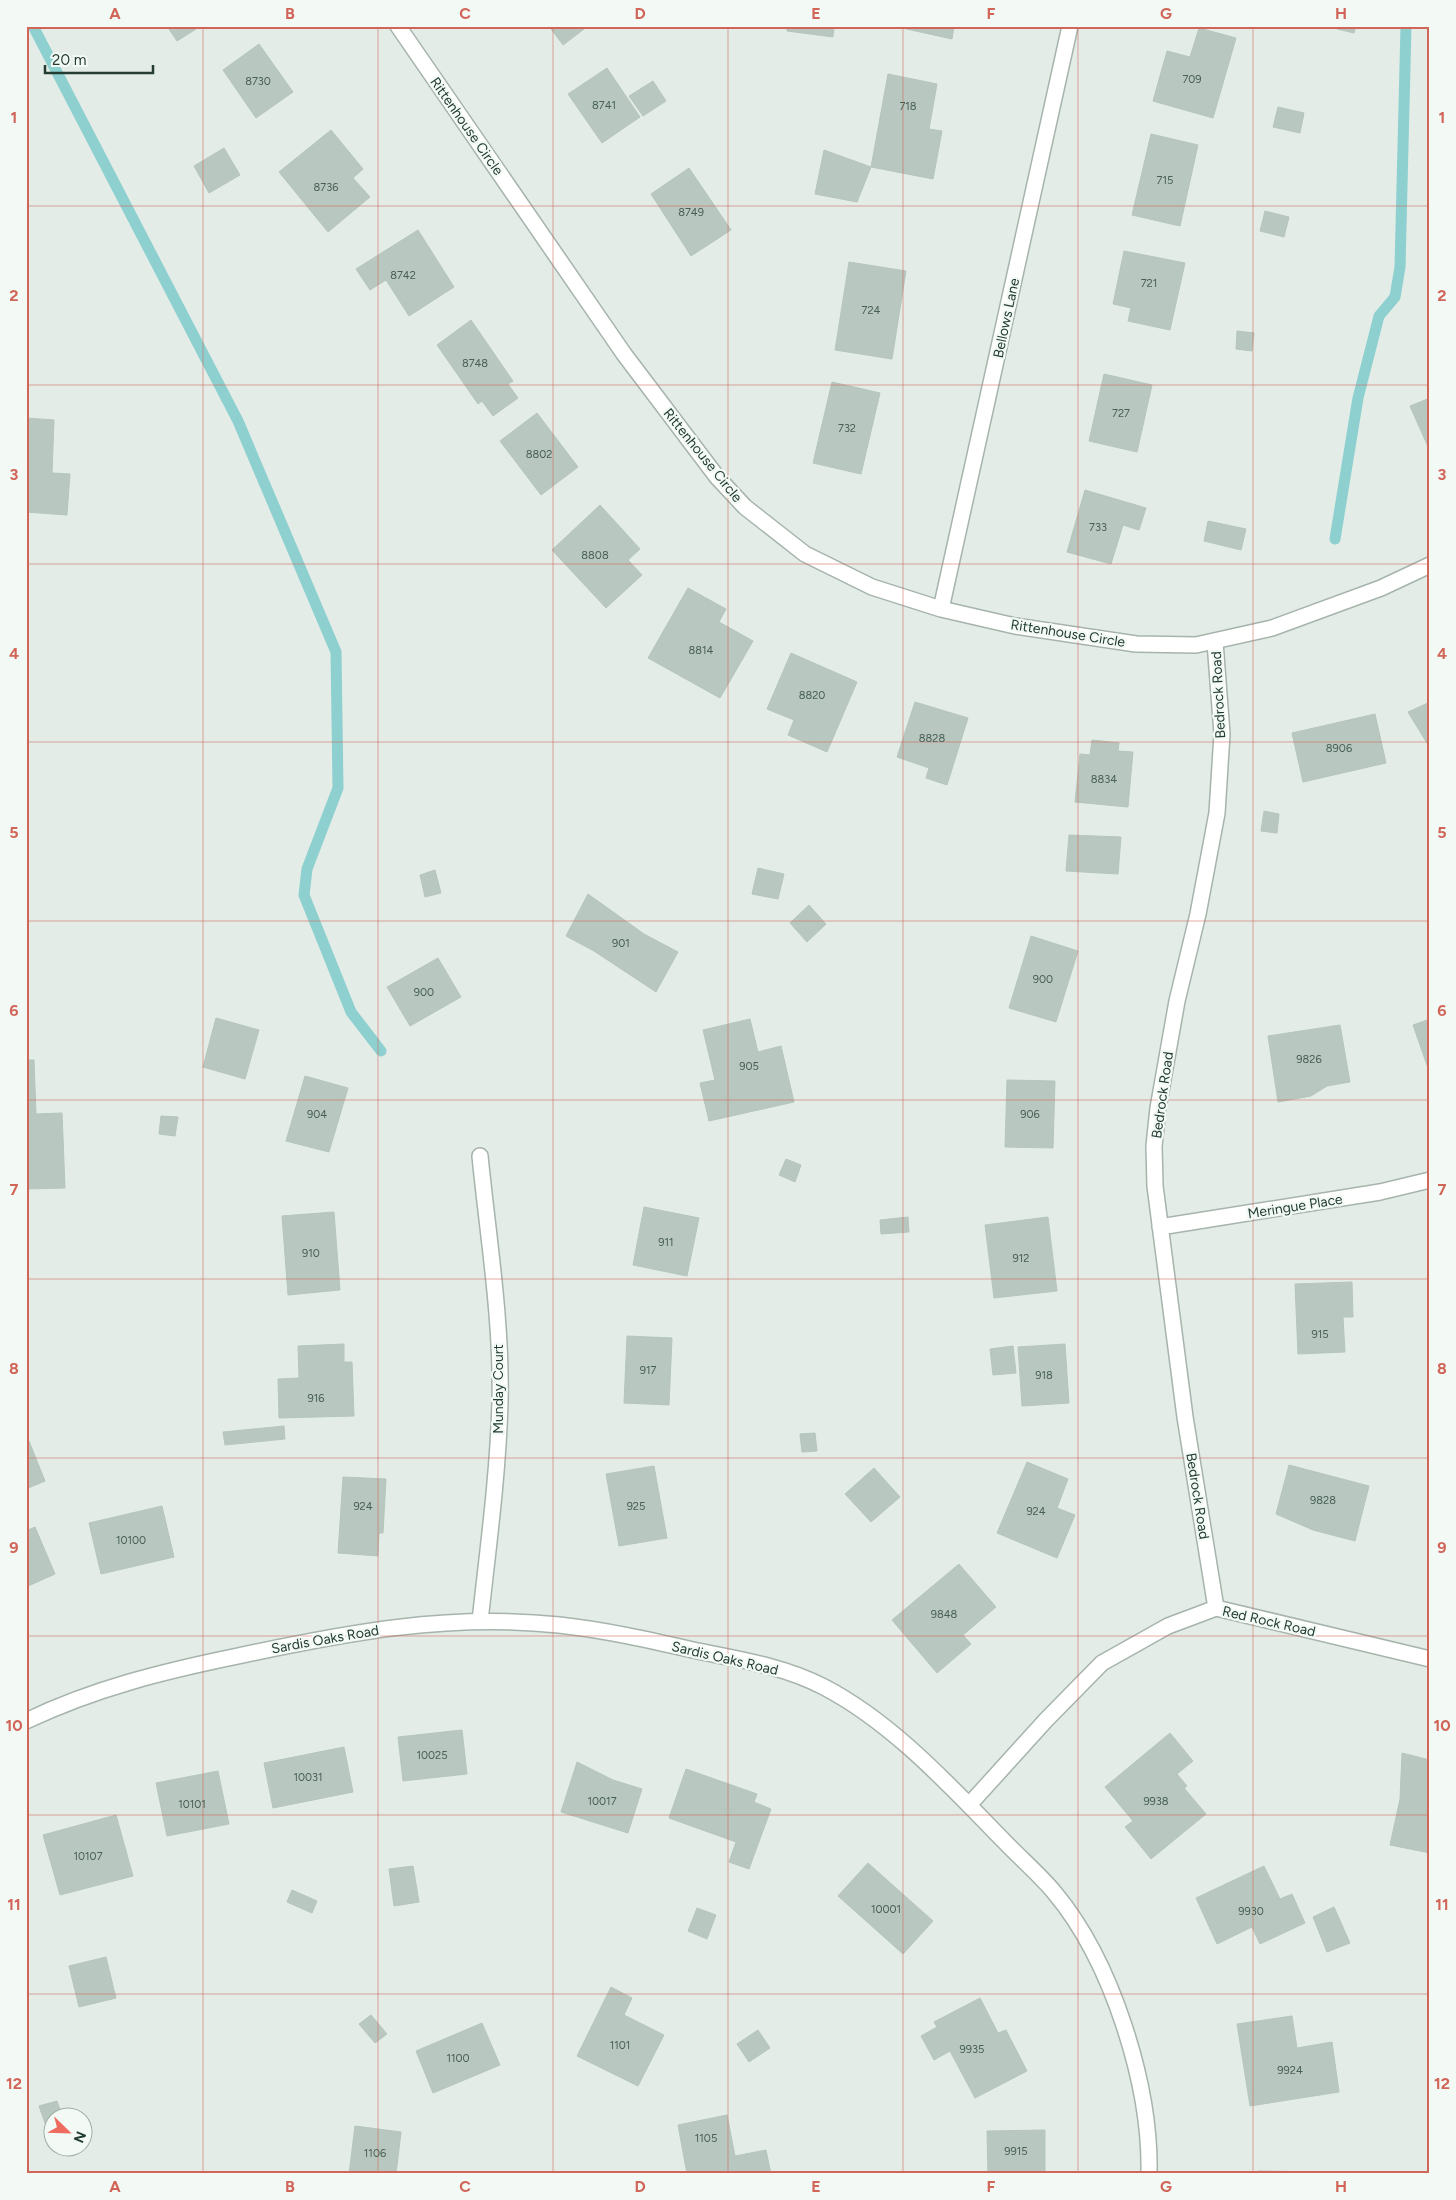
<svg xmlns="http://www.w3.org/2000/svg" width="1456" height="2200" viewBox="0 0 1456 2200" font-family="Figtree,sans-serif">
<rect width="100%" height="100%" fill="#e3ece6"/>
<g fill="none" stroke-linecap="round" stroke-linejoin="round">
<path stroke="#8dd0cf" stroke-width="11" d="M33,26L238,421L336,652L338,788L307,869L304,895L351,1012L381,1051
M1335,539L1358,398L1379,316L1395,297L1400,267L1406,26"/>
</g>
<path fill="#b8c7bf" stroke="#b5c6bc" d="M167,26H194L196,29L177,41Z
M549,26H588L563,45Z
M787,26H834L833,37L787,31Z
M893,26H954L952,39Z
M1337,26H1356L1354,33L1337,29Z
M1199,28L1236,38L1213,118L1153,101L1167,51L1190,57Z
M259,44L293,92L256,118L223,70Z
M607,68L640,117L602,143L568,94Z
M888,74L937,84L929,129L942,131L933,179L871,167Z
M653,81L666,101L643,116L629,96Z
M1278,107L1304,113L1300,133L1273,127Z
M331,130L363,169L353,178L370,197L328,232L279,172Z
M1151,134L1198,145L1180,226L1132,215Z
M224,148L240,175L209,193L194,166Z
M824,150L871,167L857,202L815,194Z
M689,168L731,230L691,256L651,194Z
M1265,211L1289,217L1284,237L1260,231Z
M418,230L454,287L409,316L386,280L370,290L356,269Z
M1124,251L1185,263L1170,330L1128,321L1131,308L1113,304Z
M849,262L906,271L892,359L835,350Z
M471,320L513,381L508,384L518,398L493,416L482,401L478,404L437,345Z
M1237,331L1254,333L1252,351L1236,349Z
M1104,374L1152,385L1137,452L1089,441Z
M832,382L880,393L861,474L813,463Z
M1430,398V449H1429L1410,406Z
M537,413L578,467L541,495L500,441Z
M26,418L54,420L52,473L70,474L67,515L26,512Z
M1085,490L1146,508L1139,530L1123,525L1111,564L1067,552Z
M600,505L640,549L628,560L642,575L606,608L552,550Z
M1208,521L1246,529L1241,550L1204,541Z
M688,588L726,609L719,622L753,641L720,698L648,658Z
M791,653L857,682L827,752L788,735L794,720L767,709Z
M915,702L968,718L947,785L926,778L929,768L897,757Z
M1430,702V748L1408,712Z
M1375,714L1386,763L1303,782L1292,733Z
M1092,740L1119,743L1118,751L1133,752L1128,807L1075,802L1080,754L1090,755Z
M1264,811L1279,814L1277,833L1261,831Z
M1069,835L1121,837L1118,874L1066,871Z
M758,868L784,874L778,899L752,894Z
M435,870L441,893L425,897L420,875Z
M588,894L644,934L678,952L656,992L594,951L566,936Z
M809,905L826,924L807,942L790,923Z
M1031,936L1078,951L1056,1022L1009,1008Z
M438,958L461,997L410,1026L387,987Z
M216,1018L259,1030L245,1079L203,1067Z
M750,1019L758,1052L781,1046L794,1102L709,1121L700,1083L715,1080L703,1030Z
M1430,1019V1068H1428L1413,1025Z
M1340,1025L1350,1082L1327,1086L1311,1096L1278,1102L1268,1036Z
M26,1060H34L36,1114L62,1113L65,1188L26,1189Z
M305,1076L348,1088L329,1152L286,1141Z
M1007,1080L1055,1081L1053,1148L1005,1147Z
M161,1116L178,1117L175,1136L159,1134Z
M786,1159L801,1165L795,1182L779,1175Z
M644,1207L699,1218L687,1276L633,1265Z
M334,1212L340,1290L288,1295L282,1216Z
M908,1217L909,1232L881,1234L880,1220Z
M1048,1217L1057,1291L994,1298L985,1225Z
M1352,1282L1353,1317H1343L1345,1352L1298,1354L1295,1284Z
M627,1336L672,1338L669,1405L624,1403Z
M344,1344V1362H352L354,1416L279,1418L278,1379L299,1378L298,1346Z
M1065,1344L1069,1403L1022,1406L1018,1347Z
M1013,1346L1016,1373L993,1375L990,1349Z
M284,1426L285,1439L225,1445L223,1432Z
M815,1433L817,1451L802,1452L800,1434Z
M29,1441L45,1481L26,1489V1442Z
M1027,1462L1068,1479L1057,1508L1075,1515L1057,1558L997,1533Z
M1289,1465L1369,1486L1355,1541L1313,1530L1276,1514Z
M654,1466L667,1538L619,1546L606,1474Z
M874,1468L900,1497L871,1522L845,1494Z
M343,1477L386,1479L383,1533H379L378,1556L338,1553Z
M162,1506L174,1557L101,1574L89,1523Z
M35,1527L55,1574L26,1587V1531Z
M959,1564L996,1607L963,1635L971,1644L937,1673L892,1620Z
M462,1730L467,1774L403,1781L398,1737Z
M1170,1733L1193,1761L1177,1774L1187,1786L1184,1788L1206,1814L1151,1859L1125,1827L1133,1821L1105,1787Z
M344,1747L353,1792L273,1808L264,1763Z
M1402,1753L1430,1760V1853L1390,1845L1400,1799Z
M577,1762L613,1780L642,1789L628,1833L561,1812Z
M686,1769L757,1794L754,1802L771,1809L749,1869L729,1862L736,1842L669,1818Z
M218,1771L229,1824L167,1836L156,1783Z
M116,1815L133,1876L60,1895L43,1835Z
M868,1863L933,1921L903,1954L838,1896Z
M413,1866L419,1902L394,1906L389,1869Z
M1264,1866L1280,1899L1292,1894L1305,1923L1260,1944L1252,1927L1217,1944L1196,1898Z
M292,1890L317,1901L312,1913L287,1902Z
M1334,1907L1350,1943L1327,1952L1313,1917Z
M697,1908L716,1915L707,1939L688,1931Z
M106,1957L116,1998L79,2007L69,1966Z
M611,1987L632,1998L624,2015L664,2035L638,2086L577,2056Z
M980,1998L998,2033L1006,2030L1027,2071L975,2098L950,2051L934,2060L921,2036L937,2027L934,2022Z
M371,2015L387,2034L375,2043L359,2024Z
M1292,2016L1297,2048L1332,2042L1339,2092L1250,2106L1237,2024Z
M482,2023L500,2065L433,2093L416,2051Z
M758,2030L770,2048L749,2062L737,2044Z
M57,2101L63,2118H52V2124L46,2126L39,2106Z
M727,2115L735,2156L766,2150L771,2174H687L678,2125Z
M355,2126L401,2132L396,2174H349Z
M1045,2130V2172L1036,2171V2174H988L987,2131Z
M1258,2171L1324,2172V2174H1258Z"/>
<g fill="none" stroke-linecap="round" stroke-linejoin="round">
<defs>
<path id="street" d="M398,26L624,354L717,477L745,507L805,554L872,587L941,609L1015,626L1136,644L1196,645L1272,628L1381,588L1430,565
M941,609L1070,26
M1215,642L1222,734L1217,813L1198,914L1177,1001L1158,1108L1154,1146L1155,1186L1185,1417L1216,1608
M1160,1227L1380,1192L1430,1180
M480,1621C488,1548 498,1476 500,1402C502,1320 488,1237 480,1156
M26,1721C95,1688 165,1671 238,1656C345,1633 450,1613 559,1625C605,1630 649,1640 693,1650C737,1659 784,1666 824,1687C893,1723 950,1786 1004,1841C1020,1858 1039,1874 1054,1892C1112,1961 1151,2085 1149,2174
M969,1805L1046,1720L1102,1663L1168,1626L1216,1608L1430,1659"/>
</defs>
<use href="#street" stroke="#a6b4ac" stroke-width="18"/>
<use href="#street" stroke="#fff" stroke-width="15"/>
</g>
<path fill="none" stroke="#d06558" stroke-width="1" stroke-opacity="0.55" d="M203,26V2174M378,26V2174M553,26V2174M728,26V2174M903,26V2174M1078,26V2174M1253,26V2174M26,206H1430M26,385H1430M26,564H1430M26,742H1430M26,921H1430M26,1100H1430M26,1279H1430M26,1458H1430M26,1636H1430M26,1815H1430M26,1994H1430"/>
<g text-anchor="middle" stroke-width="4.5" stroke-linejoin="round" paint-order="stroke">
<g font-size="11" fill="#486055">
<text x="1192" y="83">709</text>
<text x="258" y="85">8730</text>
<text x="604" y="109">8741</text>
<text x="908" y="110">718</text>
<text x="1165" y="184">715</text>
<text x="326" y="191">8736</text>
<text x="691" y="216">8749</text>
<text x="403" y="279">8742</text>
<text x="1149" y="287">721</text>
<text x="871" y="314">724</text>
<text x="475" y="367">8748</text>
<text x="1121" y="417">727</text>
<text x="847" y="432">732</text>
<text x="539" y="458">8802</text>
<text x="1098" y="531">733</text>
<text x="595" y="559">8808</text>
<text x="701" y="654">8814</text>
<text x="812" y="699">8820</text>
<text x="932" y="742">8828</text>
<text x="1339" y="752">8906</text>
<text x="1104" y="783">8834</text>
<text x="621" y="947">901</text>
<text x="1043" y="983">900</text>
<text x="424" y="996">900</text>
<text x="1309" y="1063">9826</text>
<text x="749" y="1070">905</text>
<text x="317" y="1118">904</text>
<text x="1030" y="1118">906</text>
<text x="666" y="1246">911</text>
<text x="311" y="1257">910</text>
<text x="1021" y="1262">912</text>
<text x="1320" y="1338">915</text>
<text x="648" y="1374">917</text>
<text x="1044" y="1379">918</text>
<text x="316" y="1402">916</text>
<text x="1323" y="1504">9828</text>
<text x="363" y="1510">924</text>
<text x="636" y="1510">925</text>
<text x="1036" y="1515">924</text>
<text x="131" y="1544">10100</text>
<text x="944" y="1618">9848</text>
<text x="432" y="1759">10025</text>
<text x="308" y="1781">10031</text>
<text x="602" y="1805">10017</text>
<text x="1156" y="1805">9938</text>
<text x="192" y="1808">10101</text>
<text x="88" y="1860">10107</text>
<text x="886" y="1913">10001</text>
<text x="1251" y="1915">9930</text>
<text x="620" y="2049">1101</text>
<text x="972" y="2053">9935</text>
<text x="458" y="2062">1100</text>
<text x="1290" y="2074">9924</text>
<text x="706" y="2142">1105</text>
<text x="1016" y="2155">9915</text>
<text x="375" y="2157">1106</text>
</g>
<g font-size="14" fill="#233d32" stroke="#f3f9f5">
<text transform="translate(467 126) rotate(55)" y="5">Rittenhouse Circle</text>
<text transform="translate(1006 318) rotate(-78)" y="5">Bellows Lane</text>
<text transform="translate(703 455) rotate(51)" y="5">Rittenhouse Circle</text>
<text transform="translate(1068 633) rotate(9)" y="5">Rittenhouse Circle</text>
<text transform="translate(1218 695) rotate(-93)" y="5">Bedrock Road</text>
<text transform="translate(1162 1095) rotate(-82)" y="5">Bedrock Road</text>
<text transform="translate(1295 1206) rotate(-9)" y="5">Meringue Place</text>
<text transform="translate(498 1389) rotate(-90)" y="5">Munday Court</text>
<text transform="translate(1198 1496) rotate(81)" y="5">Bedrock Road</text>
<text transform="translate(1269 1621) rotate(13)" y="5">Red Rock Road</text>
<text transform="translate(325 1639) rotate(-10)" y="5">Sardis Oaks Road</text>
<text transform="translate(725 1658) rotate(13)" y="5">Sardis Oaks Road</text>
</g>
</g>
<rect width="1456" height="2200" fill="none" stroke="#f3f9f5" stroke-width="55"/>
<g transform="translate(68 2132) rotate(113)"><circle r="24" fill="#f3f9f5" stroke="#a0aea7"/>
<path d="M0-4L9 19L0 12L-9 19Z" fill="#ee6c5f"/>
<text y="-8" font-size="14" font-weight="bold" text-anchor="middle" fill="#233d32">N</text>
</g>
<path d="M45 65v8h108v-8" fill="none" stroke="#233d32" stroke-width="2.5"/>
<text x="52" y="65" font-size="15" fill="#233d32" stroke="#f3f9f5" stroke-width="4" paint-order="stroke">20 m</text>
<rect x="28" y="28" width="1400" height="2144" fill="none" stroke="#d06558" stroke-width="2"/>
<g font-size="16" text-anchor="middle" font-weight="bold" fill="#d06558">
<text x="115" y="19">A</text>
<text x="290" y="19">B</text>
<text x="465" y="19">C</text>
<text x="640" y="19">D</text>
<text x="816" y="19">E</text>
<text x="991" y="19">F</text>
<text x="1166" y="19">G</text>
<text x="1341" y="19">H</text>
<text x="14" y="123">1</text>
<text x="1442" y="123">1</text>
<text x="14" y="301">2</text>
<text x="1442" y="301">2</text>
<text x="14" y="480">3</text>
<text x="1442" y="480">3</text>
<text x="14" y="659">4</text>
<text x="1442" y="659">4</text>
<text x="14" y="838">5</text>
<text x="1442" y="838">5</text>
<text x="14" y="1016">6</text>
<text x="1442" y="1016">6</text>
<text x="14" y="1195">7</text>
<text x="1442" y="1195">7</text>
<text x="14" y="1374">8</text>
<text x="1442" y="1374">8</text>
<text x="14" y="1553">9</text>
<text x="1442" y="1553">9</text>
<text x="14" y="1731">10</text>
<text x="1442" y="1731">10</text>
<text x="14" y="1910">11</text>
<text x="1442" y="1910">11</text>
<text x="14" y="2089">12</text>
<text x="1442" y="2089">12</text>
<text x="115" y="2192">A</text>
<text x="290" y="2192">B</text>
<text x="465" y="2192">C</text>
<text x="640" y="2192">D</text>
<text x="816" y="2192">E</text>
<text x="991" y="2192">F</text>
<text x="1166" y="2192">G</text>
<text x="1341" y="2192">H</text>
</g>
</svg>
